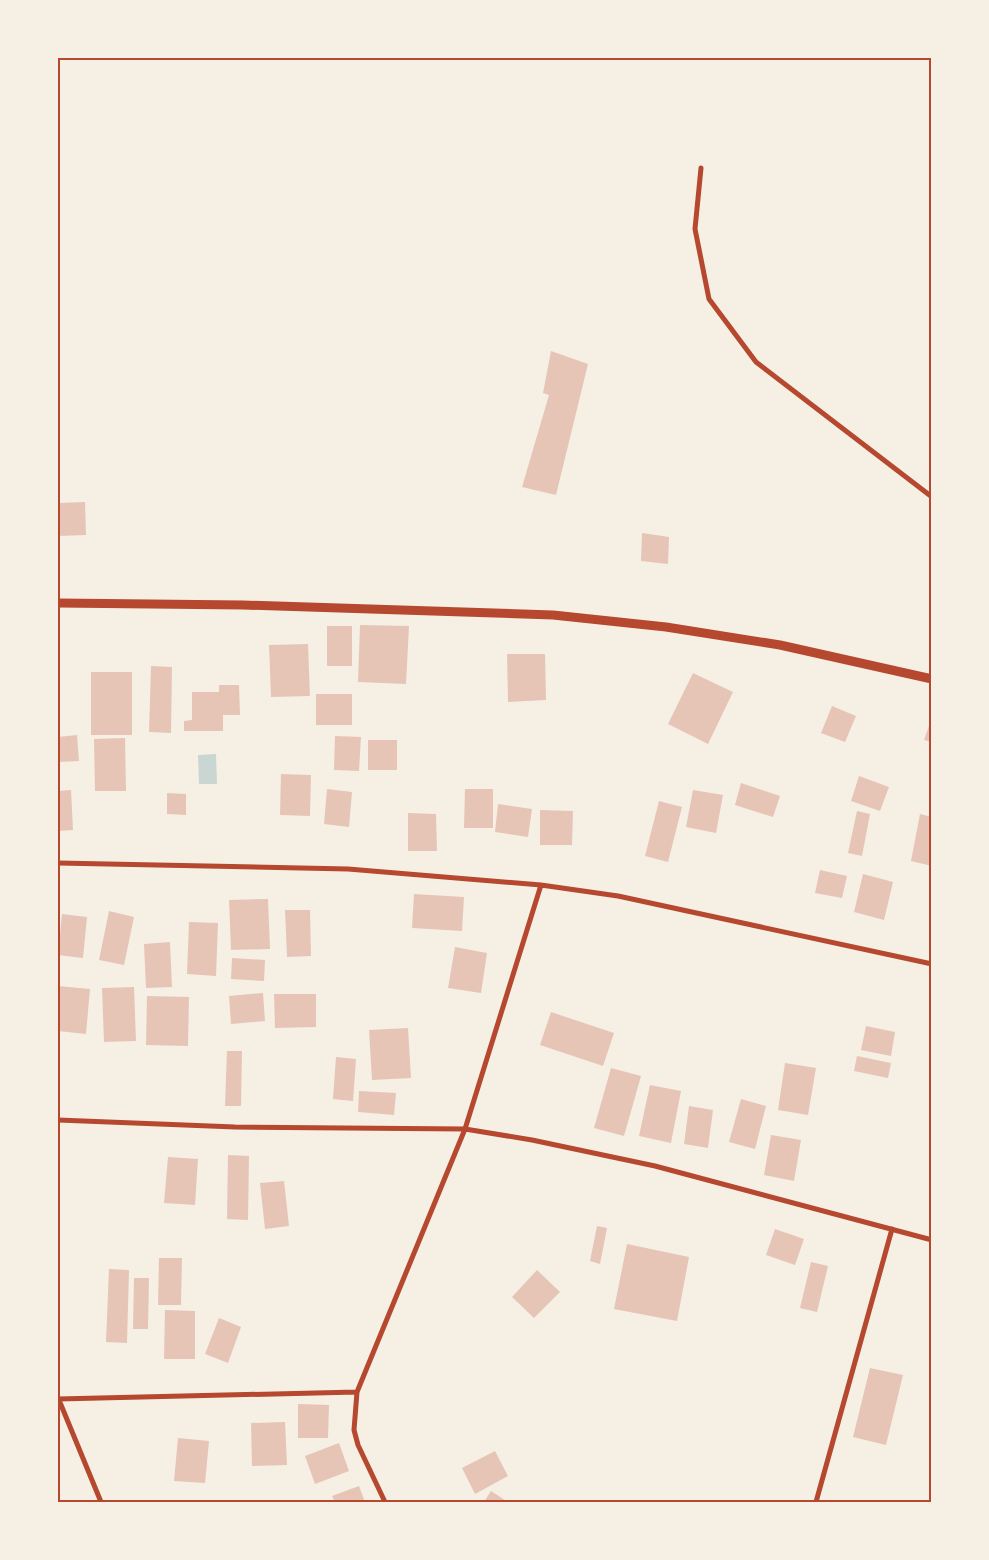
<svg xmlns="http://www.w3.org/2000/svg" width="989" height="1560" viewBox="0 0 989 1560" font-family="'Zilla Slab',serif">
<rect width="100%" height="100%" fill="#f6efe4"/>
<path fill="#c9d6d2" d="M216,754L217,784H199L198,755Z"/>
<path fill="#e6c5b7" d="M551,351L588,364L556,495L522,487L549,395L543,393Z
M85,502L86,535L58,536V503Z
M642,533L669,537L668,564L641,561Z
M360,625L409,626L406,684L358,682Z
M327,626H352V666H327Z
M308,644L310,696L271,697L269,645Z
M507,654H545L546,700L508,702Z
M151,666L172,667L171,733L149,732Z
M91,672H132V735H91Z
M693,673L733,692L708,744L668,724Z
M219,685H239L240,715H223V731H184V721L192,720V692H219Z
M316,694H352V725H316Z
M832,706L856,716L845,742L821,733Z
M931,720H932V742L924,740Z
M77,735L79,761L58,762V737Z
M335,736L361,737L359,771L334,770Z
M125,738L126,791H95L94,739Z
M368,740H397V770H368Z
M281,774L311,775L310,816L280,815Z
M859,776L889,787L880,811L851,801Z
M741,783L780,796L773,817L735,805Z
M327,789L352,792L349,827L324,824Z
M465,789H493V828H464Z
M71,790L73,830L58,831V791Z
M693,790L723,795L716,833L686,827Z
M167,793L186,794V815L167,814Z
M659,801L682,807L668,862L645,856Z
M498,804L532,809L528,837L495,832Z
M540,810L573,811L572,845H540Z
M857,811L870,814L862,856L848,853Z
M408,813L436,814L437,851H408Z
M920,814L932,817V866L911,861Z
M820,870L847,876L842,898L815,893Z
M863,874L893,882L884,920L854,912Z
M414,894L464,897L462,931L412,928Z
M268,899L270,949L231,950L229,900Z
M285,910H310L311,956L287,957Z
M109,911L134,917L124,965L99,960Z
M62,914L87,917L83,958L58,955Z
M189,922L218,923L216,976L187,974Z
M170,942L172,987L146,988L144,944Z
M455,947L487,953L481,993L448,988Z
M232,958L265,960L264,981L231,979Z
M58,986L90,989L86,1034L58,1031Z
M134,987L136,1041L104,1042L102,988Z
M263,993L265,1021L231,1024L229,996Z
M274,994H316V1027L275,1028Z
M147,996L189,997L188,1046L146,1045Z
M551,1012L614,1033L603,1066L540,1045Z
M866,1026L895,1032L891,1056L861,1050Z
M408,1028L411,1078L372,1080L369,1030Z
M227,1051H242L241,1106H225Z
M857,1056L891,1063L888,1078L854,1071Z
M336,1057L356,1059L353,1101L333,1099Z
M785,1063L816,1068L808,1115L778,1110Z
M611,1068L641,1076L624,1136L594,1128Z
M650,1085L681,1091L671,1143L639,1136Z
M359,1091L396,1093L394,1115L358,1112Z
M741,1099L766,1106L755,1149L729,1142Z
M689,1106L713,1110L708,1148L684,1144Z
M771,1135L801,1140L794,1181L764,1175Z
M228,1155L249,1156L248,1220L227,1219Z
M168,1157L198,1159L195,1205L164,1203Z
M284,1181L289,1226L265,1229L260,1183Z
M597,1226L607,1228L600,1264L590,1261Z
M775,1229L804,1239L795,1265L766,1255Z
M627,1244L689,1257L677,1321L614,1309Z
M159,1258H182L181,1305H158Z
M811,1262L828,1266L817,1312L800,1308Z
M109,1269L129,1270L127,1343L106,1342Z
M537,1270L560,1292L534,1318L512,1297Z
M134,1278H149L148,1329H133Z
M165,1310L195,1311V1359H164Z
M219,1318L241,1327L228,1363L205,1354Z
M870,1368L903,1375L886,1445L853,1437Z
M298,1404L329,1405L328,1438H298Z
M285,1422L287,1465L252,1466L251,1423Z
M178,1438L209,1441L205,1483L174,1481Z
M339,1443L349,1471L315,1484L305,1456Z
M495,1451L508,1476L475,1494L462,1468Z
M359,1486L365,1502H335L332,1496Z
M491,1491L508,1502H484Z"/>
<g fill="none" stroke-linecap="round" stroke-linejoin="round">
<path stroke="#b5482f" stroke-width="5" d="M701,168L695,229L709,299L756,362L932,497
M58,863L348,869L541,885L618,896L932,964
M58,1120L235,1127L465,1129L532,1140L655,1166L932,1240
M58,1399L357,1392
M59,1400L101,1502
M385,1502L358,1445L354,1430L357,1392L465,1129L541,885
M816,1502L892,1229"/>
<path stroke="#b5482f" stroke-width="9" d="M58,603L243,605L553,615L666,627L780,645L932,679"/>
</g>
<rect width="989" height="1560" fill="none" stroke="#f6efe4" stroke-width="118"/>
<rect x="59" y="59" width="871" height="1442" fill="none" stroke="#b5482f" stroke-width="2"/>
</svg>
